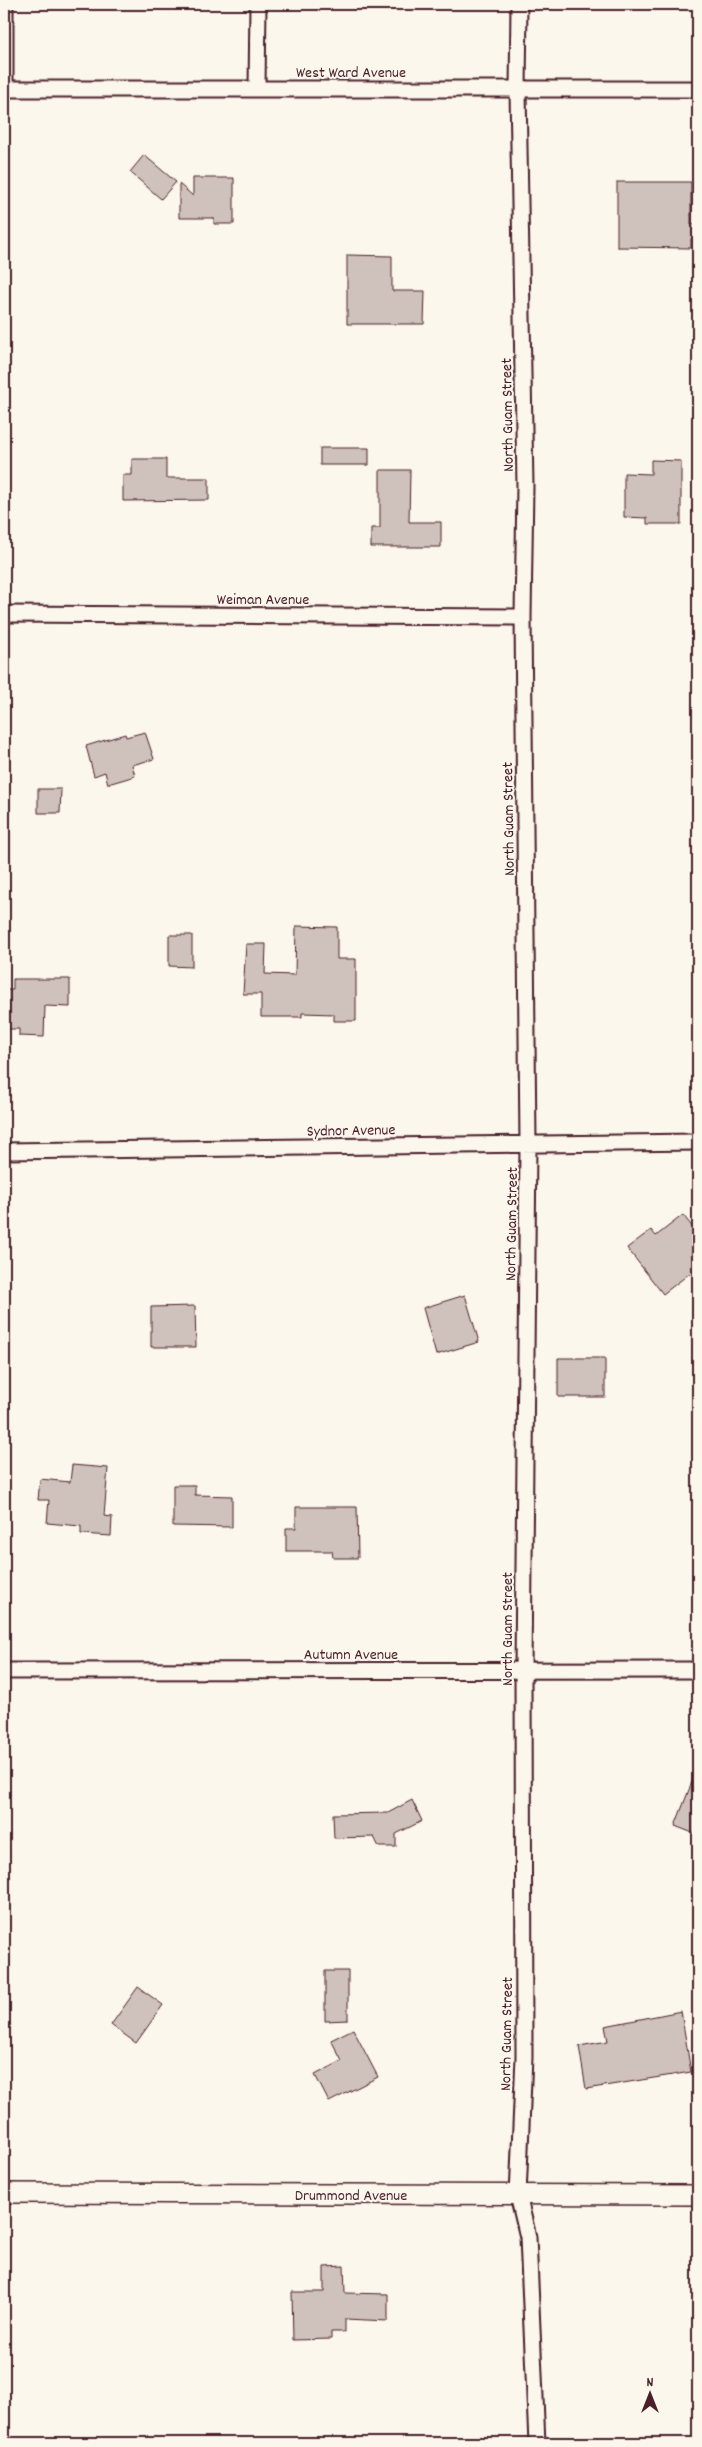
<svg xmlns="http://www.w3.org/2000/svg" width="702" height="2447" viewBox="0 0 702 2447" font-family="Dekko,sans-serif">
<rect width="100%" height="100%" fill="#fbf7ec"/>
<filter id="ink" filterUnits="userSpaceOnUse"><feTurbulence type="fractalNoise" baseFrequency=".02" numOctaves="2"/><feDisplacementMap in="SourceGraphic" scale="10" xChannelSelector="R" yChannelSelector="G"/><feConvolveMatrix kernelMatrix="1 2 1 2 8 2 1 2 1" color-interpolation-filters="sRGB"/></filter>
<g filter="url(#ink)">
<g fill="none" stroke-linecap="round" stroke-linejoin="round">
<path stroke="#907477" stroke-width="5" d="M691,2443L698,2439"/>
</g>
<path fill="#cfc2bc" stroke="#4a1f2b" d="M144,155L176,182L161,199L130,172Z
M193,178H234V224H214V218H179V184L193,196Z
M617,182H691V224H698V239H691V248L617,247Z
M347,255L392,256V291H425L424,324H347Z
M320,448H369V465H320Z
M132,459H166V478H209V500L123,501V475H132Z
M651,460L681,461V524H647V518L624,517V473L651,474Z
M380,470H410L409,522H441V547H371V528H380Z
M145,732L154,759L132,765L135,776L108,784L105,772L94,776L86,746L125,734L126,737Z
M38,789H61L60,813H38Z
M296,926L337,927V959H356V1021H334V1014L302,1013V1017H261V994H243L246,944H266L265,974L295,975Z
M169,935H192V967L169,966Z
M13,979H70V1007L45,1006L44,1037L19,1036V1029H4V990H13Z
M683,1215L698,1234V1267L663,1294L627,1248L651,1230L656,1236Z
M465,1295L479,1342L436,1355L423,1308Z
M195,1306L196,1347H151V1307Z
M558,1358H605V1397H558Z
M72,1465L108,1468L104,1516L112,1517L111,1536L81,1534V1526L47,1523L49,1500H38L40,1479L70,1482Z
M173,1485H195V1495L232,1496V1527L173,1526Z
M296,1507H357L358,1558H333L332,1551H286V1528H296Z
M697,1769H698V1835L675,1826Z
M412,1800L422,1821L396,1834V1847H379L374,1837L334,1838L333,1814L388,1813Z
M325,1971H348V2020L325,2021Z
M138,1987L163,2005L136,2043L111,2025Z
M681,2011L691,2072L586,2089L579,2046L608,2041L605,2026Z
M353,2029L378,2077L329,2102L315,2075L342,2061L331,2040Z
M344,2266L345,2293L388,2294V2321L345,2319V2332H331V2339L293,2340L292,2292H324V2267Z"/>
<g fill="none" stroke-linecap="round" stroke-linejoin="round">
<defs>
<path id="minor" d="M5,4V89
M519,4L518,90L525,486L523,617L528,1144L523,1670L524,2057L518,2195L528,2237L537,2443
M257,88L258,4
M4,89H698
M4,614L523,617
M4,1151L698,1142
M4,1671L698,1670"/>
<path id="tertiary" d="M4,2193L698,2195"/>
</defs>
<use href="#minor" stroke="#4a1f2b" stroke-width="19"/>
<use href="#tertiary" stroke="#4a1f2b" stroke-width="22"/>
<use href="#minor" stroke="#fbf7ec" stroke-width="15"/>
<use href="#tertiary" stroke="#fbf7ec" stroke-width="19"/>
</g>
</g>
<g text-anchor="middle" stroke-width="4" stroke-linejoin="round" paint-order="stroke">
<g font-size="16" fill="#4a1f2b" stroke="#fbf7ec">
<text x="351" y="77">West Ward Avenue</text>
<text transform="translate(506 415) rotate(-91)" y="6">North Guam Street</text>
<text x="263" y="604">Weiman Avenue</text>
<text transform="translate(507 819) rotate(-91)" y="6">North Guam Street</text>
<text transform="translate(351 1129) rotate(-1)" y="6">Sydnor Avenue</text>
<text transform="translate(510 1224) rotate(-89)" y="6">North Guam Street</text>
<text transform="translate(506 1629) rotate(-90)" y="6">North Guam Street</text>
<text x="351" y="1659">Autumn Avenue</text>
<text transform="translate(505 2034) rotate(-89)" y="6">North Guam Street</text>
<text x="351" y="2200">Drummond Avenue</text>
</g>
</g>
<rect width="702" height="2447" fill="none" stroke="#fbf7ec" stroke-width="20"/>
<rect x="10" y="10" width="682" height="2427" fill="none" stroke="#4a1f2b" stroke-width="2" filter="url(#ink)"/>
<g transform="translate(650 2394)" stroke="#fbf7ec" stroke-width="4" paint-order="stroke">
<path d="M0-4L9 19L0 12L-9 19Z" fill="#4a1f2b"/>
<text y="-8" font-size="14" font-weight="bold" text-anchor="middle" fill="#4a1f2b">N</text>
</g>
</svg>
